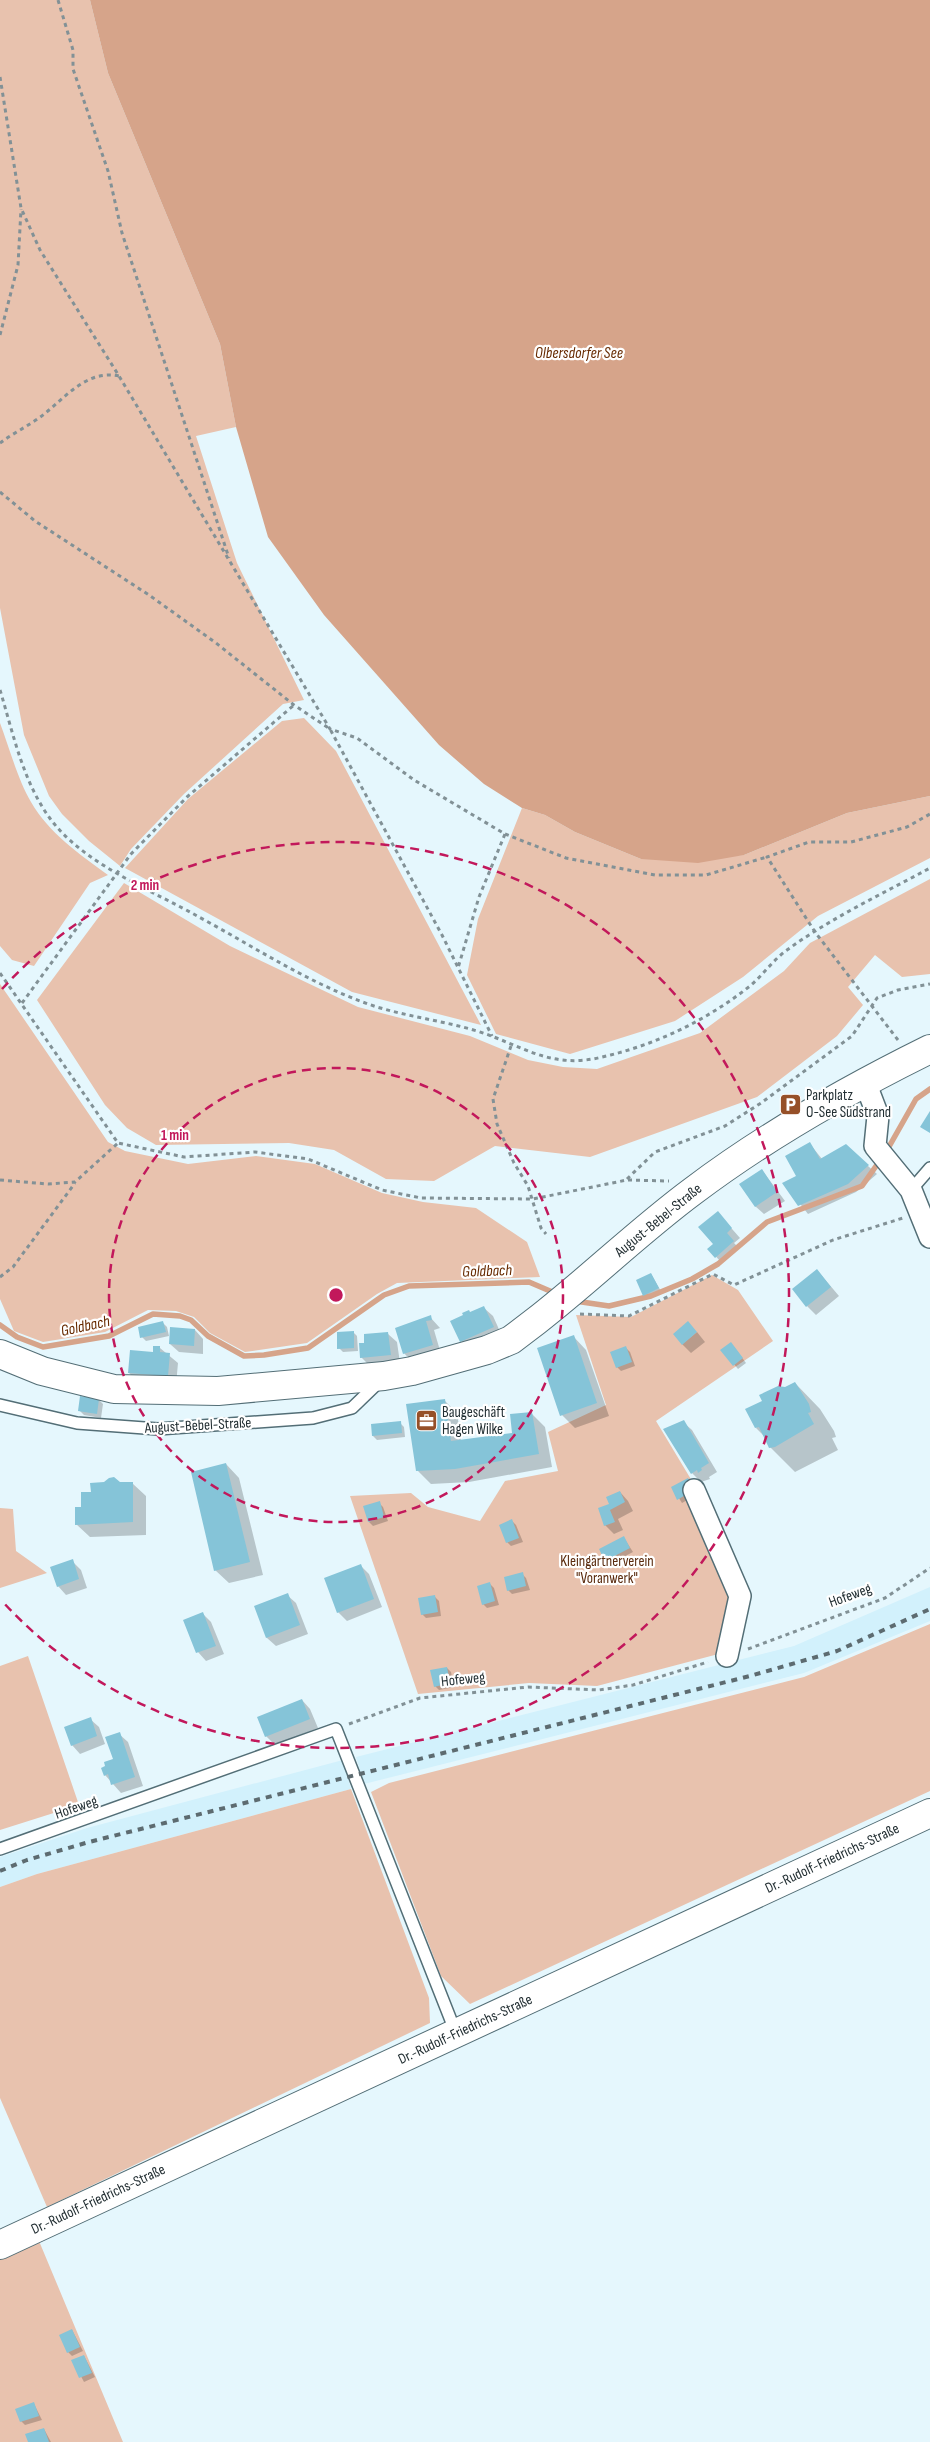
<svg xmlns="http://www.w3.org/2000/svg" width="930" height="2442" viewBox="0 0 930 2442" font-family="'Sofia Sans Condensed',sans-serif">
<rect width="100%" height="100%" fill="#e5f7fd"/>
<path fill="#d2f1fc" d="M930,1587V1621L804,1673L364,1784L356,1757L794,1646Z
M343,1760L351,1789L37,1874L0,1887V1857L87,1828Z"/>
<path fill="#e8c2ae" d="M0,0H90L108,73L220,344L236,427L196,436L237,563L304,700L283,704L184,794L131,849L120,866L89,841L62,814L49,796L24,735L0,608Z
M304,718L336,751L481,1025L352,992L125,868L188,799L282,721Z
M0,723C9,747 18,780 31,802C49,833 79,854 108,875L90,883L34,966L12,960L0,946Z
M930,796V858L818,916L743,977L675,1021L570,1054L496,1034L467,975L478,919L522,808L545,815L575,832L641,859L744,855L847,813Z
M930,879V974L902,977L875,955L848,987L863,1005L837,1036L757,1097L590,1157L495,1146L434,1181L386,1179L334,1150L289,1143L156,1145L127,1128L105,1105L37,1000L124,883L230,946L358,1007L470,1036L528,1060L563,1067L597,1069L700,1033L784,971L810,943Z
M0,984L108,1142L125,1151L188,1164L256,1156L315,1164L382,1193L423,1202L476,1208L527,1242L540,1277L397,1283L377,1294L307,1343L245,1352L210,1333L194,1317L176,1311L148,1310L105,1332L43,1342L14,1331L0,1299Z
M712,1275L738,1290L773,1341L656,1421L704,1501L740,1596L726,1652L597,1686L529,1683L418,1694L350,1496L411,1493L428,1507L480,1521L505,1481L558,1471L548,1432L606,1405L576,1315L631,1317Z
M0,1508L13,1509L16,1551L47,1573L0,1588Z
M930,1624V1791L470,2004L441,1976L371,1792L389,1783L804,1677Z
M28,1656L79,1805L0,1830V1666Z
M351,1789L429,1998L430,2023L47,2207L0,2098V1887L37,1874Z
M39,2241L123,2442H0V2258Z"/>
<path fill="#d6a48a" d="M90,0H930V796L847,813L744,855L698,863L641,859L575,832L545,815L522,808L484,784L439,745L324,615L268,537L236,427L220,344L108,73Z"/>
<path fill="#0003" d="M810,1144L822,1159L868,1166L877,1174L856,1192L808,1214L784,1183L798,1176Z
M762,1170L785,1201L764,1214L755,1206Z
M718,1213L740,1238L734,1243L737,1246L720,1261L709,1249L715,1245Z
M817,1270L839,1296L816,1315L807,1306Z
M651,1274L662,1293L648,1299L644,1295Z
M484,1308L493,1316L502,1336L470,1350L461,1341L471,1313Z
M430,1317L440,1328L434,1330L441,1354L412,1362L404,1353L397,1329Z
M163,1323L167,1327L169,1336L146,1341L142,1337Z
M195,1330L203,1339V1354L179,1352L170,1344Z
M353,1332L357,1336L358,1351L343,1352L339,1348Z
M697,1332L705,1342L691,1353L682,1344Z
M388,1334L397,1342L400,1363L370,1366L361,1357L366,1344Z
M573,1336L586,1350L609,1416L575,1428L562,1415Z
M734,1347L746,1363L738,1369L722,1350Z
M160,1348L178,1363L176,1385L138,1381L129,1373Z
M626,1348L630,1352L635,1366L621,1371L617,1367Z
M795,1383L820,1409L834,1431L836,1437L832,1438L838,1450L795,1472L770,1447L766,1438L756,1428L786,1388Z
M99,1400L103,1404L101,1418L84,1415L80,1411Z
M444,1400L457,1413L461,1441L513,1434L531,1413L545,1427L552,1467L469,1482L431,1484L418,1471Z
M683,1422L692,1430L717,1472L709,1477L710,1479L701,1482L692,1473Z
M400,1423L404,1427L405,1437L377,1440L373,1436L372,1425Z
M226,1464L239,1478L263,1575L229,1583L215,1570Z
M119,1483H132L146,1496V1535L90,1537L76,1524L82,1508L92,1493Z
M672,1487L698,1494L682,1503Z
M620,1492L628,1501L633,1511L618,1519L623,1530L614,1534L605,1525L611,1505Z
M379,1503L383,1507L388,1521L373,1526L369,1522L365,1507Z
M512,1521L516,1525L523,1542L511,1546L507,1542L501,1525Z
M624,1538L633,1552L610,1564L601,1549Z
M72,1561L81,1570L87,1588L66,1595L58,1586Z
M360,1565L369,1574L382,1607L347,1621L338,1612Z
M522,1574L526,1578L530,1590L512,1594L508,1590Z
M490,1584L494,1588L499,1605L487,1608L483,1604Z
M287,1595L296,1603L308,1634L276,1646L267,1638L255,1607Z
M435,1597L439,1601L441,1616L426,1618L422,1614Z
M203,1614L211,1622L224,1654L206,1661L198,1652Z
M447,1668L451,1672L454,1687L439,1690L435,1686Z
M302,1700L310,1709L318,1728L275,1745L266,1736Z
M90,1719L99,1727L105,1744L80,1754L72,1745Z
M119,1734L128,1742L143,1786L121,1793L105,1775L114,1760Z
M72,2330L83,2351L72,2356L68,2352Z
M84,2356L95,2377L84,2382L73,2361Z
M34,2404L42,2420L25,2425L21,2421Z
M44,2429L51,2442H29Z"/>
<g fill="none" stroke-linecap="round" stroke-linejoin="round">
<path stroke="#d6a48a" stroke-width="5.5" d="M886,1152L916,1099L930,1089
M575,1301L609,1306L651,1296L692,1279L718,1264L767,1222L862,1186L881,1159
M0,1325L17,1337L43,1347L109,1336L153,1314L180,1316L191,1320L208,1336L244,1356L264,1355L308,1348L384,1295L409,1286L529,1282L557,1294"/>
</g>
<path fill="#85c4d8" d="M930,1111V1133L920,1127Z
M810,1142L820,1159L846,1144L869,1165L848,1184L798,1206L782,1183L796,1176L785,1156Z
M762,1169L777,1192L755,1207L739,1184Z
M718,1211L732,1228L727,1233L734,1241L715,1258L707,1249L713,1244L698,1227Z
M817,1269L831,1287L806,1307L792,1289Z
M651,1273L659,1288L643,1296L636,1280Z
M484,1306L494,1327L460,1342L450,1321L463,1315L462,1313L469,1310L470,1312Z
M431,1315L432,1320L426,1321L433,1345L403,1354L395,1328Z
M163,1321L166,1332L140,1338L138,1327Z
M688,1321L697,1332L682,1345L673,1334Z
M170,1327L195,1329L194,1346L169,1344Z
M354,1331V1348L337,1349V1332Z
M388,1332L391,1355L360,1358L359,1343H364V1334Z
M574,1335L597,1403L560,1416L537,1348Z
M731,1342L743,1358L733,1366L720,1350Z
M153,1346H160V1352L170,1353L168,1376L128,1373L130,1350L153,1352Z
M626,1346L632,1362L616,1368L610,1352Z
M795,1382L809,1404L811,1412L808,1413L814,1424L775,1447L769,1448L759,1427L755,1428L745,1409L762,1401L759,1395L778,1386L785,1387Z
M80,1396L99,1399L97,1414L78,1411Z
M445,1399L451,1441L512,1433L510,1414L532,1412L539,1454L455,1469L416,1471L406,1404Z
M684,1420L709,1463L701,1468L702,1470L698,1473L697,1470L691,1474L663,1429Z
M401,1421L402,1433L372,1436L371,1424Z
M226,1463L250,1562L214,1571L191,1472Z
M114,1477L120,1482H133V1522L75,1525V1507H81V1492H91L90,1483L104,1482L109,1478Z
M688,1478L694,1490L677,1500L671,1487Z
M620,1491L625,1502L610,1510L615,1522L604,1526L598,1508L609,1504L606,1497Z
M380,1501L384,1517L368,1522L363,1506Z
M512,1519L519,1538L506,1543L499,1525Z
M624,1536L630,1548L605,1561L599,1549Z
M73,1559L79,1579L57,1587L50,1567Z
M361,1564L374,1599L337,1613L324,1578Z
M523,1572L526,1586L507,1591L504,1577Z
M490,1582L495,1601L482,1605L477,1586Z
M288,1593L300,1625L266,1638L254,1606Z
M435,1595L438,1612L421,1615L418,1598Z
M203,1612L216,1646L196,1653L183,1620Z
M447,1667L450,1683L434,1687L430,1670Z
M302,1699L310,1719L265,1737L257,1717Z
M91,1717L97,1736L71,1746L64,1727Z
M120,1732L135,1777L111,1785L108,1774L104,1776L101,1768L105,1766L104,1762L113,1759L105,1737Z
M72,2329L80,2347L67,2353L59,2335Z
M84,2355L92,2373L79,2378L71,2360Z
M34,2402L39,2416L20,2422L15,2409Z
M44,2428L49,2442H28L25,2434Z"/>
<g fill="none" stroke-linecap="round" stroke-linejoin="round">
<defs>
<path id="lane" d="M911,1190L930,1168
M0,1405L77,1423L158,1429L313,1418L352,1408L380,1381
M0,1849L336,1729L456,2033"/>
<path id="street" d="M865,1082L878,1116L875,1146L911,1190L930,1237
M694,1490L740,1596L727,1656"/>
<path id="secondary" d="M0,1354L42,1371L114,1389L218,1391L384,1376L412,1371L487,1350L511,1340L536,1321C590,1279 639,1231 693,1191C767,1135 847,1090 930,1049
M0,2245L930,1813"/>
</defs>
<use href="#lane" stroke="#536e76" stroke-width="14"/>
<use href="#street" stroke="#536e76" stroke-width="24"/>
<use href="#secondary" stroke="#536e76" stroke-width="30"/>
<path stroke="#829196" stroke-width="3" stroke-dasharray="4 4" stroke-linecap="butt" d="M58,0L73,50V69L108,171L122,233L229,558
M0,77L21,208L40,250L119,376L330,729L357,738L414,780L505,834L479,897L458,968
M0,335L18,265L21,209
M0,443C12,434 26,427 39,418C64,400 85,369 119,376
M0,492L35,521L149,595L216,643L294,705L330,729L442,935L492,1036
M0,690C14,736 24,788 56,826C91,867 153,891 199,917C258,949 313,986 377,1007C410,1017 444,1021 477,1031C522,1045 550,1070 602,1057C656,1045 707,1020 750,986C763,975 773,960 787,950C831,918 882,894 930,868
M505,834L566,858L655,875H706L767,857
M0,973L118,1143L184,1157L255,1152L308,1159L382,1190L421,1198L533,1199L627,1180L669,1181
M22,1003L131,854L187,797L294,705
M898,1040L815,932L767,857L809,842H851L907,827L930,814
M511,1046L493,1099L497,1124L514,1163L528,1186L541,1228L546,1234
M627,1179L655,1152L725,1126L761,1103L852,1036L877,998L898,990L930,984
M0,1180L48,1184L75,1182L118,1143
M0,1277L13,1267L75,1183
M580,1314L629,1316L713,1274L734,1285L833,1240L903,1218
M748,1649L885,1598L930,1568
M349,1724L420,1698L528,1687L599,1690L633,1685L708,1662"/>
<use href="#lane" stroke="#fff" stroke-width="11"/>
<use href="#street" stroke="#fff" stroke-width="21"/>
<use href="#secondary" stroke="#fff" stroke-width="28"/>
<path stroke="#5d6b70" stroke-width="4" stroke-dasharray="6 6" stroke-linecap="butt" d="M0,1871L27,1860L89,1842L750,1676L837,1651L930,1609"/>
</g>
<g fill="none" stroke="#c2185b" stroke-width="2.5" stroke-dasharray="9 6">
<circle cx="336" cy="1295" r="227"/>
<path d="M2 989A453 453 0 1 1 2 1601"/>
</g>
<defs>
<symbol id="parking-square" viewBox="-11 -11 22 22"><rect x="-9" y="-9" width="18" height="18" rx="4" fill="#965028" stroke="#fff"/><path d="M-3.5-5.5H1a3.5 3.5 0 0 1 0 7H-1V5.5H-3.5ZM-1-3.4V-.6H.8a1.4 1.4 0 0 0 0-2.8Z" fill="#fff"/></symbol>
<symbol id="office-square" viewBox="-11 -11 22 22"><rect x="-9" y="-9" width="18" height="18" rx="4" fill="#965028" stroke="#fff"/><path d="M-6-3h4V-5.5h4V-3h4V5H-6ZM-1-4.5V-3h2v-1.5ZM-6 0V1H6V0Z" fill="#fff"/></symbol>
</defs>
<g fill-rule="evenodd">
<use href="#parking-square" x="778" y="1092" width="25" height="25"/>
<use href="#office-square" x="414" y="1408" width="25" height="25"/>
</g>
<g text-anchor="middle" stroke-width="4.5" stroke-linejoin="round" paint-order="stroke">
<g font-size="15" fill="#232f33" stroke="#fff" text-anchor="start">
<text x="806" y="1100">Parkplatz<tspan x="806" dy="17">O-See Südstrand</tspan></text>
<text x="442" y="1417">Baugeschäft<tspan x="442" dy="17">Hagen Wilke</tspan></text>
</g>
<g font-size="15" fill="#232f33" stroke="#fff">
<text transform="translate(658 1220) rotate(-39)" y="5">August-Bebel-Straße</text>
<text transform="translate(198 1425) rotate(-3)" y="5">August-Bebel-Straße</text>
<text transform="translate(850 1595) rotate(-20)" y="5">Hofeweg</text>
<text transform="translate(463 1679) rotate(-6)" y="5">Hofeweg</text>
<text transform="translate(76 1807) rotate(-19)" y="5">Hofeweg</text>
<text transform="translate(832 1858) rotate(-25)" y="5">Dr.-Rudolf-Friedrichs-Straße</text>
<text transform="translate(465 2029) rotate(-25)" y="5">Dr.-Rudolf-Friedrichs-Straße</text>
<text transform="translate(98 2199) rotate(-25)" y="5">Dr.-Rudolf-Friedrichs-Straße</text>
</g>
<g font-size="15" fill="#592a0d" stroke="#fff">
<text x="607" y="1566">Kleingärtnerverein<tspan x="607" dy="17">"Voranwerk"</tspan></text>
</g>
<g font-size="16" font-style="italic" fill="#672a00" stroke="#fff">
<text x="579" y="358">Olbersdorfer See</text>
<text transform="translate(487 1270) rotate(-2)" y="6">Goldbach</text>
<text transform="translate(85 1325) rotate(-12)" y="6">Goldbach</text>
</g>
</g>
<circle cx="336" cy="1295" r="8" fill="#c2185b" stroke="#fff" stroke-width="2.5"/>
<g font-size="15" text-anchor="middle" font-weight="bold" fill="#c2185b" stroke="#fff" stroke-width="4.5" stroke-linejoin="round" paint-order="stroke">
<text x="145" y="890">2 min</text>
<text x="175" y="1140">1 min</text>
</g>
</svg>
